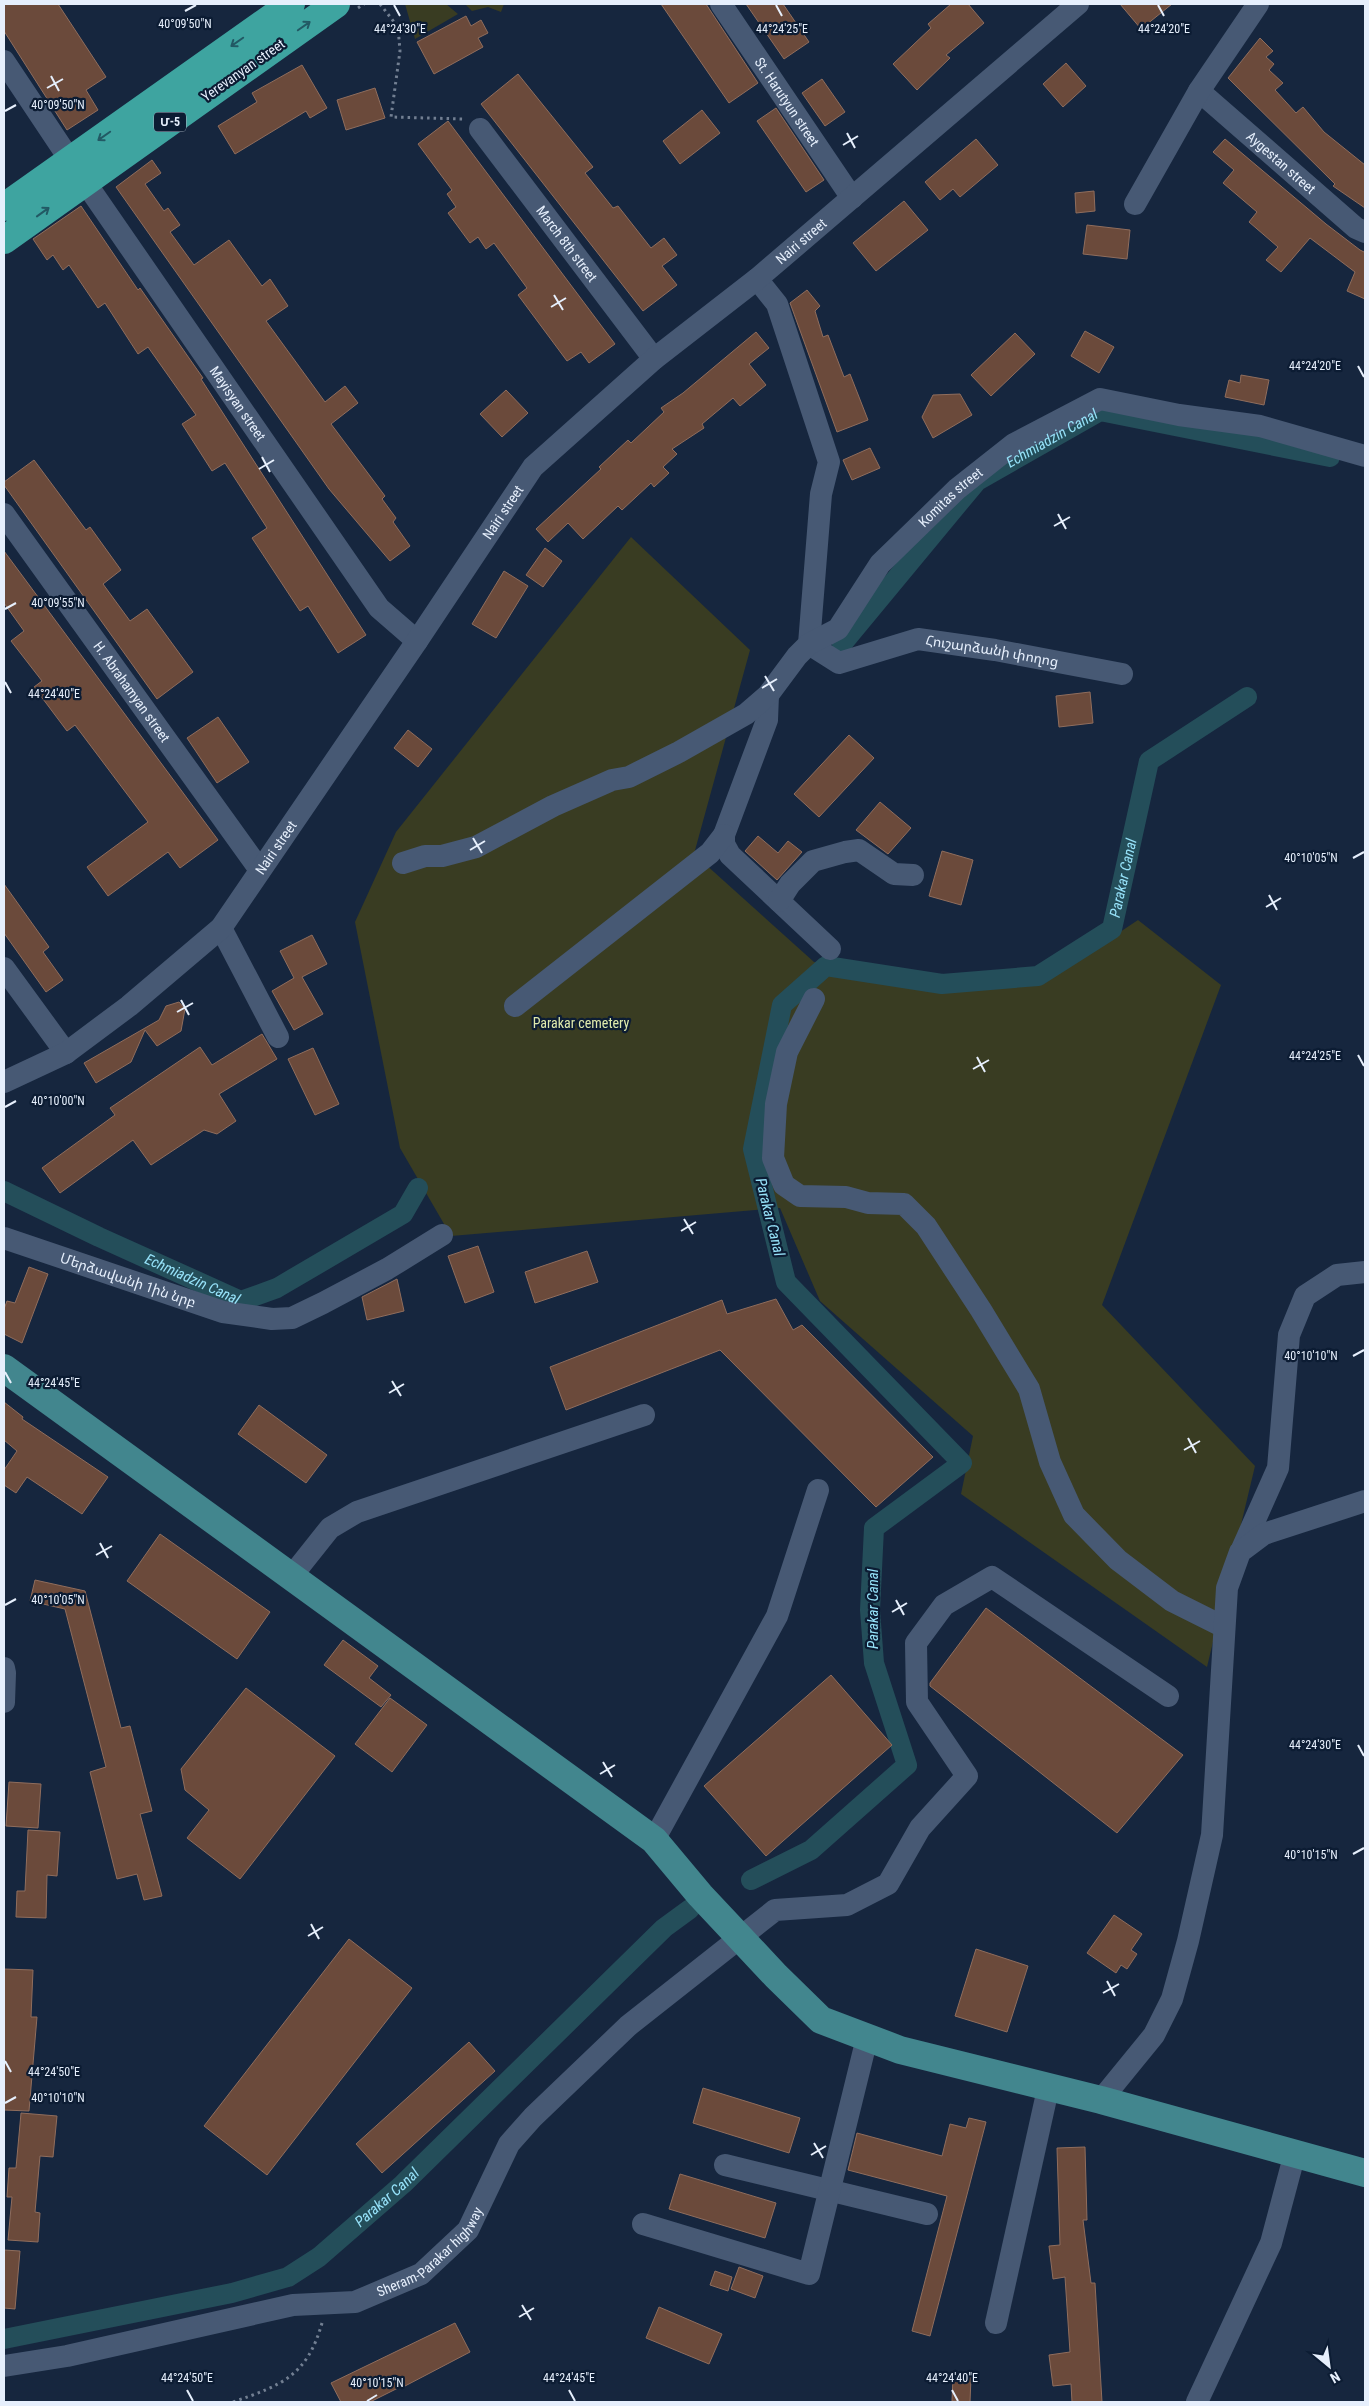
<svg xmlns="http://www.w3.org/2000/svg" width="1369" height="2406" viewBox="0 0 1369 2406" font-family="'Roboto Condensed','Noto Sans Armenian',sans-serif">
<rect width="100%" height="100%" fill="#16263e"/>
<path fill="#393c22" d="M405,4H446L458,14L415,39Z
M465,4H504L501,12L488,7L472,11Z
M631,537L750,650L694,854L814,962L1042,984L1138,920L1221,985L1102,1305L1255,1466L1207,1667L961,1494L973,1436L820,1301L780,1208L451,1236L400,1148L355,922L396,832Z"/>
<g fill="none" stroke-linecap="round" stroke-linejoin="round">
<g stroke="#244e5a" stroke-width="20">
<path id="s1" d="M842,644L977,481L1100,411L1330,457"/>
<path id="s2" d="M4,1191L99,1237L241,1301L277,1288L403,1214L418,1188"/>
<path id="s3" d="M751,1880L811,1850L907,1765L874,1663L870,1610L874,1528L962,1463L786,1282L753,1149L782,1005L826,966L942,984L1038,976L1112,929L1149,761L1247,697"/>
<path id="s4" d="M4,2339L232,2293L288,2277L319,2257L403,2184L664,1928L690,1909"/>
</g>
</g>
<path fill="#6b4a3b" stroke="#8f6d5d" d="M4,4H58L106,77L86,90L98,110L67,130L4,31Z
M661,4H706L758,83L729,103Z
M746,4H783L809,42L784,59Z
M951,4H968L984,23L946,55L950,58L917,90L893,64L931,28L928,24Z
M1120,4H1172L1141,29Z
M466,16L471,26L481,20L488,33L478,38L483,47L434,74L417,42Z
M1260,38L1273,51L1266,57L1274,64L1269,70L1283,83L1275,90L1296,113L1303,107L1324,132L1365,165V208L1333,186L1335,184L1228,78Z
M1066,63L1086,86L1063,107L1043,84Z
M302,65L327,108L310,118L306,111L235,154L218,126L257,102L252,93Z
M518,74L593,167L585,173L613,208L618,206L651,248L664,238L677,255L662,266L677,285L643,311L481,104Z
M822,79L845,112L825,126L802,93Z
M375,88L385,118L346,130L337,100Z
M776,108L824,180L806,192L757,121Z
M702,110L720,133L680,164L663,141Z
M448,121L615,344L589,363L581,352L567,361L518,295L527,288L494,243L486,249L478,237L470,243L448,213L456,207L447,194L452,190L418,144Z
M976,139L998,165L960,197L953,189L940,200L925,182Z
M1225,139L1326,224L1360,250L1364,252L1365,250V299L1347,291L1355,272L1310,238L1281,272L1266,260L1278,247L1249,222L1257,212L1223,183L1234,170L1213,152Z
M152,160L161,173L145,184L164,211L168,208L180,225L170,232L194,265L229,240L262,286L270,279L288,306L266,321L325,402L345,386L358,403L331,424L385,496L382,499L396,518L393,522L410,546L390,561L329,489L116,187Z
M1094,191L1095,211L1076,213L1075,193Z
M904,201L928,230L876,271L853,243Z
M81,206L138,290L140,288L203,378L201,379L366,635L338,653L308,606L300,611L252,538L267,528L225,463L212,471L182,424L196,415L148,347L138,354L105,303L98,308L69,265L63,270L53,255L47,260L33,239Z
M1087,225L1130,230L1127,259L1083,254Z
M807,290L820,306L815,311L823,337L828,335L844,377L850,374L868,420L837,432L790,303Z
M1085,331L1114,347L1099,373L1071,356Z
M756,332L769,348L749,364L766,385L740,406L733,398L702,424L704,428L672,449L677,454L663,467L669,473L654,487L651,483L622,510L618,506L583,539L568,523L548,542L536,529L601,469L599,467L628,440L631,443L664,412L661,408L683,393Z
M1015,333L1035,354L991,396L971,375Z
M1241,375L1269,380L1264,405L1225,397L1229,380L1240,383Z
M506,390L528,413L502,437L480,414Z
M960,394L972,415L933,438L922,417L933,395Z
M870,448L880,468L852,480L843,460Z
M34,460L86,530L90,527L121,570L103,584L130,621L147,609L193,672L157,699L4,485V482Z
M545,548L562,561L543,587L526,575Z
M4,551L218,840L180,868L168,852L108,896L87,867L148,822L75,725L67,731L34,687L42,681L11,641L24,631L4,603Z
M504,571L528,586L496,638L472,624Z
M1090,692L1093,723L1059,727L1056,696Z
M218,717L249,762L217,783L187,738Z
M408,730L432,749L418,767L394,748Z
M849,735L874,758L819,817L794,794Z
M880,802L911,828L888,854L856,830Z
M758,836L778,853L788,841L802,852L777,880L745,851Z
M942,851L973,860L961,905L929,896Z
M4,884L49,947L43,952L63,980L46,992L4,933Z
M312,935L327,964L302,977L323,1014L294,1030L272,991L294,978L280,951Z
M179,1002L185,1009L181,1031L157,1046L145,1030L131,1062L96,1083L84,1063L159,1020L166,1006Z
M262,1034L277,1059L219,1094L236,1121L217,1134L204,1130L151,1165L133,1140L60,1193L42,1168L115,1115L110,1108L200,1047L212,1065Z
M313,1048L339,1104L315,1115L288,1059Z
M478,1246L494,1292L465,1303L448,1256Z
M587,1251L598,1282L535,1303L525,1272Z
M29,1267L48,1274L22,1343L4,1334V1309L7,1301L15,1303Z
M397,1279L404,1311L367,1320L362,1297Z
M776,1299L793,1330L802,1325L933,1457L876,1507L720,1350L566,1410L550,1367L722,1300L727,1314Z
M4,1402L23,1417L22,1419L108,1477L82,1514L27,1477L16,1493L4,1485V1470L17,1451L4,1440Z
M259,1405L327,1455L306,1483L238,1434Z
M160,1534L270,1612L237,1659L127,1581Z
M35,1580L85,1591L121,1728L130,1726L152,1811L140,1814L162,1896L144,1900L137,1874L117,1879L90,1772L106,1767L65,1609L30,1601Z
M986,1608L1183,1755L1117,1833L930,1686V1683Z
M343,1640L378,1666L369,1678L391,1695L381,1707L324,1665Z
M831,1675L892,1745L766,1856L704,1786Z
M246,1688L335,1756L240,1879L187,1838L209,1810L185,1790L181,1769Z
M390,1698L427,1725L392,1772L355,1744Z
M9,1782L41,1784L38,1828L6,1826Z
M28,1830L60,1832L57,1876L47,1875L46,1918L16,1917L17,1891H25Z
M1114,1915L1142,1934L1131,1950L1137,1954L1127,1969L1121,1965L1116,1973L1087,1953Z
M349,1939L412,1988L267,2175L204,2126Z
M976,1949L1028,1966L1007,2032L955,2016Z
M4,1969L33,1970L31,2017H37L29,2111L4,2110Z
M469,2042L495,2071L382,2173L356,2144Z
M703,2088L800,2118L789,2153L693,2123Z
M21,2113L57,2116L53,2157L40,2156L35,2212L40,2213L38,2242L8,2240L12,2197H7L9,2168H16Z
M969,2118L986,2122L930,2336L912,2331L947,2196L848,2170L857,2133L942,2156L950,2124L966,2128Z
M1085,2147L1087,2220H1083L1091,2283H1095L1102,2402H1072L1071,2384L1053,2386L1049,2355L1070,2352L1065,2277L1053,2279L1049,2246L1060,2245L1057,2148Z
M680,2174L776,2203L765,2238L669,2209Z
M4,2250L20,2251L15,2309L4,2308Z
M739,2267L763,2276L755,2298L731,2289Z
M715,2271L732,2277L728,2291L710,2285Z
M659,2307L722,2334L709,2364L646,2338Z
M455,2323L470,2352L405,2386L404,2385L370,2402H341L331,2383Z
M953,2376L971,2377L970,2402L952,2401Z"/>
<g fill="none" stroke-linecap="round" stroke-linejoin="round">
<path stroke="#727f92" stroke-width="3" stroke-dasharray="2.5 4" stroke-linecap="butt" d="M380,4L398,27L400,51L391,117L464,119
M358,8L364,4
M233,2402C282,2385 307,2376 322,2323"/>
<g stroke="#475974" stroke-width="22">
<path id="s5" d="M721,4L852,198"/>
<path d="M4,61L70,160"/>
<path id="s6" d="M1199,91L1356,228L1365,232"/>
<path id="s7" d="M480,129L654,359"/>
<path id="s8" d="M85,182L379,608L417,641"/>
<path d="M1135,204L1199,91L1258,4"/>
<path id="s9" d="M757,279L777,304L829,462L821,494L809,644L839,663L918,639L995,650L1122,674"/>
<path id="s10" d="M4,514L260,870"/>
<path d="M768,695L767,720L724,835V844L730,855L830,949"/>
<path id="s11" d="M403,863L425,856H442L476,847L553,806L612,780L629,777L679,752L746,714L768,695L797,656L809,644L838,629L880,564L957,489L1014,444L1100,399L1179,415L1260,426L1365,456"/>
<path d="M779,901L790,884L813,861L845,852L859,850L894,874L913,875"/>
<path d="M221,928L278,1037"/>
<path d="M4,968L66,1053"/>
<path d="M814,999L787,1052L776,1104L773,1158L784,1185L800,1196L846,1197L868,1203L904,1204L926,1226L981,1310L1029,1389L1050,1462L1074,1515L1118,1560L1172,1601L1224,1627"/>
<path d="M515,1006L710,853L724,835"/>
<path id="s12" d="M4,1082L66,1053L129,1006L221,928L417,641L533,467L654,359L757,279L1078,4"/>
<path id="s13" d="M4,1238L223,1312L272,1319L292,1318L323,1303L387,1269L442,1235"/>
<path d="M1242,1549L1278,1468L1289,1335L1305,1296L1337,1275L1365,1272"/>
<path d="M291,1577L330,1528L357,1512L644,1415"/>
<path d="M4,1668L5,1673L4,1702"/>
<path d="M654,1840L777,1616L818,1490"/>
<path d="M1101,2100L1154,2035L1172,1999L1188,1941L1212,1835L1227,1588L1240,1552L1264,1534L1365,1501"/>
<path d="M725,2165L927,2214"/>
<path d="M643,2224L809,2274L867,2038"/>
<path d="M996,2323L1048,2089"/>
<path id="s14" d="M4,2366L67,2356L293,2305L355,2302L421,2274L468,2230L509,2144L533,2117L628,2026L775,1910L847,1905L888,1884L920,1828L967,1776L917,1702L916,1643L944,1605L992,1577L1168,1696"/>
<path d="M1197,2402L1271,2243L1295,2153"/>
</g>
<path stroke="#42868e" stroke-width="28" d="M4,1368L654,1840L700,1895L776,1976L821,2020L900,2050L1101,2100L1365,2173"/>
<path stroke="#3ea4a0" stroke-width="28" d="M4,207L291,4
M4,240L336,4"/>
</g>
<defs><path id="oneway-shaft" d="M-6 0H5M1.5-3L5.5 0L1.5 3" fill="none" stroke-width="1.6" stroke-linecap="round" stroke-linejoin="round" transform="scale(1.25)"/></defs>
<g stroke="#225964">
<use href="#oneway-shaft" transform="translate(304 26) rotate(-35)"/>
<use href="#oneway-shaft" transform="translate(237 42) rotate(145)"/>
<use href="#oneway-shaft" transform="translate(104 136) rotate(145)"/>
<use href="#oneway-shaft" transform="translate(43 212) rotate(-36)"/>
</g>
<path fill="none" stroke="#e6effc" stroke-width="2" d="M394,5L400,16M776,5L782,16M1158,5L1164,16M185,11L196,5M51,76L59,91M47,88L63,79M5,111L16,105M847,133L855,148M843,145L858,136M554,295L563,310M551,307L566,298M1358,366L1364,377M262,457L270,472M259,469L274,460M1058,514L1066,529M1054,526L1070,517M5,609L16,603M765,676L774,691M5,682L11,693M762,688L777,679M473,838L482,853M470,850L485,841M1353,858L1364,852M1269,895L1277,910M1266,907L1281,898M181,1000L189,1015M177,1012L193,1003M1358,1055L1364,1066M977,1057L985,1072M973,1069L989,1060M5,1107L16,1101M684,1219L693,1234M681,1231L696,1222M1353,1356L1364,1350M5,1372L11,1383M392,1381L401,1396M389,1393L404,1384M1188,1438L1196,1453M1184,1450L1200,1441M100,1543L108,1558M96,1555L112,1546M896,1600L904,1615M5,1605L16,1599M892,1612L907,1603M1358,1745L1364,1756M603,1762L612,1777M600,1774L615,1765M1353,1854L1364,1848M311,1924L319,1939M308,1936L323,1927M1107,1981L1115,1996M1103,1993L1119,1984M5,2061L11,2072M5,2103L16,2097M814,2143L823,2158M811,2155L826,2146M522,2305L531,2320M519,2317L534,2308M187,2390L193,2401M569,2390L575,2401M952,2390L958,2401M367,2401L377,2395"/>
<g text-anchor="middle" stroke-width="4.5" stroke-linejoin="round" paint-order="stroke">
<rect fill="#0c1c33" stroke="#a5b0c0" stroke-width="1" x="154" y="112.5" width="32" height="19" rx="4"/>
<g font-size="12" font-weight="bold" fill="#e6effc">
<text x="170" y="126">Մ-5</text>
</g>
<g font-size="14" fill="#e6effc" stroke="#0c1c33">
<text transform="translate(243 70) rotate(-35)" y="5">Yerevanyan street</text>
<text dy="5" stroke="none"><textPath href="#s5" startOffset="118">St. Harutyun street</textPath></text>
<text dy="5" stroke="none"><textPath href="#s6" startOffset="109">Aygestan street</textPath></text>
<text dy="5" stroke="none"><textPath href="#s12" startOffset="1175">Nairi street</textPath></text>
<text dy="5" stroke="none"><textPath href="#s7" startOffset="144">March 8th street</textPath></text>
<text dy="5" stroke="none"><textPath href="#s8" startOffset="269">Mayisyan street</textPath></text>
<text dy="5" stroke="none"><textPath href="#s11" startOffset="679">Komitas street</textPath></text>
<text dy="5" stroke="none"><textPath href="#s12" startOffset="770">Nairi street</textPath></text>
<text dy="5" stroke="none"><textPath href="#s9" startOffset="575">Հուշարձանի փողոց</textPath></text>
<text dy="5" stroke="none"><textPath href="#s10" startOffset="219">H. Abrahamyan street</textPath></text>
<text dy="5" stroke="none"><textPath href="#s12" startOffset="365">Nairi street</textPath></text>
<text dy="5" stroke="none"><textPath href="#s13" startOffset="131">Մերձավանի 1ին նրբ</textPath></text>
<text dy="5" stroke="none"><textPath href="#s14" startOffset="450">Sheram-Parakar highway</textPath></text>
</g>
<g font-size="14" fill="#e0eaac" stroke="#0c1c33">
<text x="581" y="1028">Parakar cemetery</text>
</g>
<g font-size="15" font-style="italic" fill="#96e2f9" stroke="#0c1c33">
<text dy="5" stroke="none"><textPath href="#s1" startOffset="298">Echmiadzin Canal</textPath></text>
<text dy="5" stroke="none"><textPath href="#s3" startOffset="1496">Parakar Canal</textPath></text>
<text transform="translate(770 1217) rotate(76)" y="5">Parakar Canal</text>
<text dy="5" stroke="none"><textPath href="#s2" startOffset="208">Echmiadzin Canal</textPath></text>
<text transform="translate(873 1609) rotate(-90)" y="5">Parakar Canal</text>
<text dy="5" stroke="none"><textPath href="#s4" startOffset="418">Parakar Canal</textPath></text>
</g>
</g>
<g font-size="12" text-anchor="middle" fill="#e6effc" stroke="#0c1c33" stroke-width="4.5" stroke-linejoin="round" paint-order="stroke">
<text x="185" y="28">40°09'50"N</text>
<text x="400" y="33">44°24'30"E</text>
<text x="782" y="33">44°24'25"E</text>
<text x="1164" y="33">44°24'20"E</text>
<text x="58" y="109">40°09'50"N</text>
<text x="1315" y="370">44°24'20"E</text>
<text x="58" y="607">40°09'55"N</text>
<text x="54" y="698">44°24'40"E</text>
<text x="1311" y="862">40°10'05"N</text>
<text x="1315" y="1060">44°24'25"E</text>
<text x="58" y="1105">40°10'00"N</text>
<text x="1311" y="1360">40°10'10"N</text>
<text x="54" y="1387">44°24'45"E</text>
<text x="58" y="1604">40°10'05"N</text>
<text x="1315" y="1749">44°24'30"E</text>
<text x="1311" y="1859">40°10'15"N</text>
<text x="54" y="2076">44°24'50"E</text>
<text x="58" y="2102">40°10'10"N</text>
<text x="187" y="2382">44°24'50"E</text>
<text x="569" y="2382">44°24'45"E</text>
<text x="952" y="2382">44°24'40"E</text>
<text x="377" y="2387">40°10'15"N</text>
</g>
<rect width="1369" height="2406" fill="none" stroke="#e6effc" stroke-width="10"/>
<g transform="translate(1329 2366) rotate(151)" stroke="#0c1c33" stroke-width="4" paint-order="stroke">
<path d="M0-4L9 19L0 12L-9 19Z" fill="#e6effc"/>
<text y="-8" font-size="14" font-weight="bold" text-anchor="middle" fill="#e6effc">N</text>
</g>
</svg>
